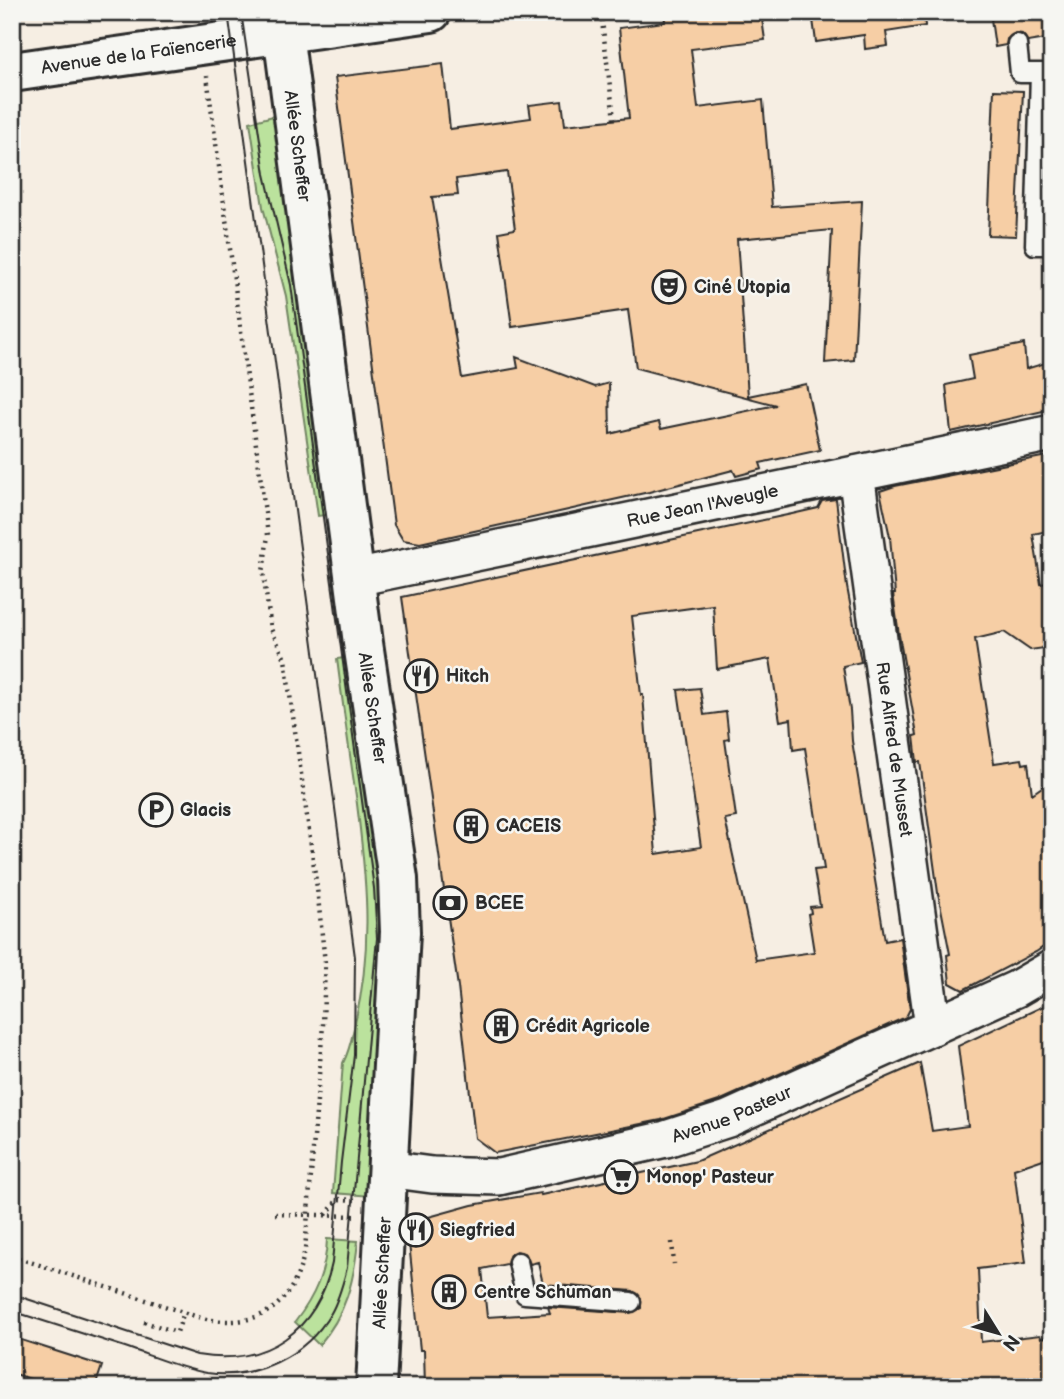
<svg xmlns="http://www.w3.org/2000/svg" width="1064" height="1399" viewBox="0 0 1064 1399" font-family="'Balsamiq Sans',sans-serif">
<rect width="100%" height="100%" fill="#f6eee3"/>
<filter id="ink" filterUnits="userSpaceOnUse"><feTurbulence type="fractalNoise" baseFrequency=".0143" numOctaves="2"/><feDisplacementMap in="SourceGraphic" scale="14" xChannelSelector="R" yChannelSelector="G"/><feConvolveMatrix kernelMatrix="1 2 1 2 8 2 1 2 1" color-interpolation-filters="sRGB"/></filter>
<g filter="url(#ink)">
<path fill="#bbe29d" stroke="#738664" stroke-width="2" d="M277,115L333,514L318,516L286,296L263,207L250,122Z
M350,657L384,900L372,1196L333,1193L343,1063C350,1050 352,1037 355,1023C374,945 366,874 356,796C349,750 343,705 337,659Z
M327,1239L358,1241C354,1281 346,1314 319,1345L295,1322C315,1296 326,1271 327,1239Z"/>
<path fill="#f6cea5" stroke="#2b2b2b" stroke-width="2" fill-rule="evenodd" d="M664,12H761L765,40L691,49L698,108L763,100L772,207L862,201L854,360L825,363L832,230L737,239L748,396L806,384L820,450L760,463L762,469L736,476L733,470L649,492L420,543L403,540L394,525L335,77L443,64L450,129L531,118L529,105L562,101L565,125L629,118L619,28L665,22ZM507,172L515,229L499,232L512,327L628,310L636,368L776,405L661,429L659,422L610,434L609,383L595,387L516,357L518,368L462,378L432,197L458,195L456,179Z
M812,12H924L925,26L886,32L888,46L865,49L864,35L816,42Z
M990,12H1052V38L1028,42L1022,34L1015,33L1007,39L1006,45L995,47Z
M994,90L1023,91L1016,236L988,235Z
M1024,344L1026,369L1052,361V409L951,432L946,385L973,379L969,355Z
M1052,455V530L1033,534L1041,584L1052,582V647L1030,650L1004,632L975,639L994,763L1022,759L1023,764L1028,763L1032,794L1052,780V941L1036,952L963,990L950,983L947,955L950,954L938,893L920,762H917L914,736L917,735L899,635L893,594H895L890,537L880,491L895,486Z
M836,499L847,587L861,662L843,666L850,710L852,741L885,941L900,938L910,1009L906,1017L719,1101L661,1120L495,1153L475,1138L458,987L402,597L792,514L818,508L822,501ZM713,605L717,669L770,659L780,721L791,719L793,750L805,748L824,869L814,870L820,906L810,907L811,913L808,914L814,952L756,960L725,819L736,817L725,740L729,739L726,712L704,715L700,688L678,690L701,847L656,854L643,695H641L632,616Z
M1052,1002V1156L1014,1169L1026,1263L978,1269L981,1342L1040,1335L1041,1338L1052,1336V1387H425L424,1350H420L407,1223L472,1205L540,1193L541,1195L697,1161L920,1063L932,1131L968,1126L958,1046ZM516,1251L526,1254L530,1264L538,1262L543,1284L633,1291L641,1298V1308L630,1313L548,1307L550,1313L487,1317L482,1269L507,1264L510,1254Z
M12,1337L102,1366L95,1387H55L12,1373Z"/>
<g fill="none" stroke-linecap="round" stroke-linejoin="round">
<defs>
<path id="lane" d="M236,12L240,39
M1017,44L1020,73H1050
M1040,73L1035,245H1052
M518,1262L525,1294L631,1302"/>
<g id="street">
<path id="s1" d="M856,474L933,1027"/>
<path id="s2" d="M355,578L1052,433"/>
<path id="s3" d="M387,1169L432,1175L499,1177L666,1139L728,1119L1016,989L1052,968"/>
</g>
<g id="secondary">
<path id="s4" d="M283,33L363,643L398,879L400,932L376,1387"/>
<path id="s5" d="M12,72L431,12"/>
</g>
</defs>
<use href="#lane" stroke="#2b2b2b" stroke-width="23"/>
<use href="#street" stroke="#2b2b2b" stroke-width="40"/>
<use href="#secondary" stroke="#2b2b2b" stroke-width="44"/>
<path stroke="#2b2b2b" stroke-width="4.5" stroke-dasharray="2 5" stroke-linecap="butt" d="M601,13L614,119
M275,1214L354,1216
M326,1215L338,1199L355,1200
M672,1242L674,1264
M12,1256L201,1318C259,1330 293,1307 305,1250L323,1025L325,963L317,888L285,659L271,629L263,572L268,535L207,76
M144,1322L177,1332L184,1312
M159,1387L162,1376"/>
<use href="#lane" stroke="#f6f6f2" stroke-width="18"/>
<use href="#street" stroke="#f6f6f2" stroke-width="35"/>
<use href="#secondary" stroke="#f6f6f2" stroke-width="38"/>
<path stroke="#2b2b2b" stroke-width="2" d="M12,1294L197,1355C266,1367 317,1331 332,1263L341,1162L354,1055L355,957L228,12
M12,1311C50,1323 87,1335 125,1347C152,1356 179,1368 207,1373C255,1380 306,1356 331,1313C339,1299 343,1283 347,1268L377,938L374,888L291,285L265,174L241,12"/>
</g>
</g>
<defs>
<symbol id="theatre-ring" viewBox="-11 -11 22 22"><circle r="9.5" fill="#f6f6f2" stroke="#2b2b2b" stroke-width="1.5"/><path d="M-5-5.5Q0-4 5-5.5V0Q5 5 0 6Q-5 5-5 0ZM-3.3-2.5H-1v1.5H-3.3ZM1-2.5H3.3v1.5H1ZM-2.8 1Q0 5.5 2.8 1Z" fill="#2b2b2b"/></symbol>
<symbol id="restaurant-ring" viewBox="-11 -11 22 22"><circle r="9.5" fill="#f6f6f2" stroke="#2b2b2b" stroke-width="1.5"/><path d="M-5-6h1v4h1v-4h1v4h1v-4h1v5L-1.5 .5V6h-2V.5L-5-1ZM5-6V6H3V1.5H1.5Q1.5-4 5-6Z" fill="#2b2b2b"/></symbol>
<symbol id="parking-ring" viewBox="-11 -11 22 22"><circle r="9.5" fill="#f6f6f2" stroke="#2b2b2b" stroke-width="1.5"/><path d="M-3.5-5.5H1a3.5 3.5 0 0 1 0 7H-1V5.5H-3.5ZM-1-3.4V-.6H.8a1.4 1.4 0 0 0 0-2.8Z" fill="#2b2b2b"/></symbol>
<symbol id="building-ring" viewBox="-11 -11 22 22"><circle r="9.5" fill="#f6f6f2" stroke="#2b2b2b" stroke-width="1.5"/><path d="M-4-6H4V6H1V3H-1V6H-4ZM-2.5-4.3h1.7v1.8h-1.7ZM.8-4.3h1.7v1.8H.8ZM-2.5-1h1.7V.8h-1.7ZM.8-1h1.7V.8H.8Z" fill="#2b2b2b"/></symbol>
<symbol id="bank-ring" viewBox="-11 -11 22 22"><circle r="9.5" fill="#f6f6f2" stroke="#2b2b2b" stroke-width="1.5"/><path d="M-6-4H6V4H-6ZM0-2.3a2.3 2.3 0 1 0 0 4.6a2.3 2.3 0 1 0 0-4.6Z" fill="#2b2b2b"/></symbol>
<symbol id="supermarket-ring" viewBox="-11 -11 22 22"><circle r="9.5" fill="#f6f6f2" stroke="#2b2b2b" stroke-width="1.5"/><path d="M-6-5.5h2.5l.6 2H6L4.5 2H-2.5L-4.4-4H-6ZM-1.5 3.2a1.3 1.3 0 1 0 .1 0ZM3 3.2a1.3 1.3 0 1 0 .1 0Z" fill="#2b2b2b"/></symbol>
</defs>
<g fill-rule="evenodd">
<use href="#theatre-ring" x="650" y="268" width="38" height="38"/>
<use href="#restaurant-ring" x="402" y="657" width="38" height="38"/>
<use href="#parking-ring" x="137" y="791" width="38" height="38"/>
<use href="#building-ring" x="452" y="807" width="38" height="38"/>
<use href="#bank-ring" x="431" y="884" width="38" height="38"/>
<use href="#building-ring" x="482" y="1007" width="38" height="38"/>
<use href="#supermarket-ring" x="602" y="1158" width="38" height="38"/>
<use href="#restaurant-ring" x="397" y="1211" width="38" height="38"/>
<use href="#building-ring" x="430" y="1273" width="38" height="38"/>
</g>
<g text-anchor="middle" stroke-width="5" stroke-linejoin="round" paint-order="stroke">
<g font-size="18" fill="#2b2b2b" stroke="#f6f6f2">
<text dy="6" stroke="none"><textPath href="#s5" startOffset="128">Avenue de la Faïencerie</textPath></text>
<text dy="6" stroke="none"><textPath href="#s4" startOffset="114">Allée Scheffer</textPath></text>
<text dy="6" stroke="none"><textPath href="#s2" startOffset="355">Rue Jean l'Aveugle</textPath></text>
<text dy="6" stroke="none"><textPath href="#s4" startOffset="681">Allée Scheffer</textPath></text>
<text dy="6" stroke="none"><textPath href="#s1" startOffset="278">Rue Alfred de Musset</textPath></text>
<text dy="6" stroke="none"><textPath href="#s3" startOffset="354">Avenue Pasteur</textPath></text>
<text transform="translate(382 1273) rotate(-87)" y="6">Allée Scheffer</text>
</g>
<g font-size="18" font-weight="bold" fill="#2b2b2b" stroke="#f6f6f2" text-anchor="start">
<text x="694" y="293">Ciné Utopia</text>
<text x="446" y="682">Hitch</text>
<text x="180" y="816">Glacis</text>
<text x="496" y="832">CACEIS</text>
<text x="475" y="909">BCEE</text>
<text x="526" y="1032">Crédit Agricole</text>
<text x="646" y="1183">Monop' Pasteur</text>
<text x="440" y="1236">Siegfried</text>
<text x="474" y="1298">Centre Schuman</text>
</g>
</g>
<rect width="1064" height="1399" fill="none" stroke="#f6f6f2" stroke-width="42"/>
<rect x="21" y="21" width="1022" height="1357" fill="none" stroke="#2b2b2b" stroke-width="2.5" filter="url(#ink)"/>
<g transform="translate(998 1333) rotate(127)" stroke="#f6f6f2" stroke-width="5" paint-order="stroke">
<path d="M0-5L12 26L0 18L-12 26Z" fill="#2b2b2b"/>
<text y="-10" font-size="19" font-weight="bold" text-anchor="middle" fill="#2b2b2b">N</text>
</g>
</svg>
